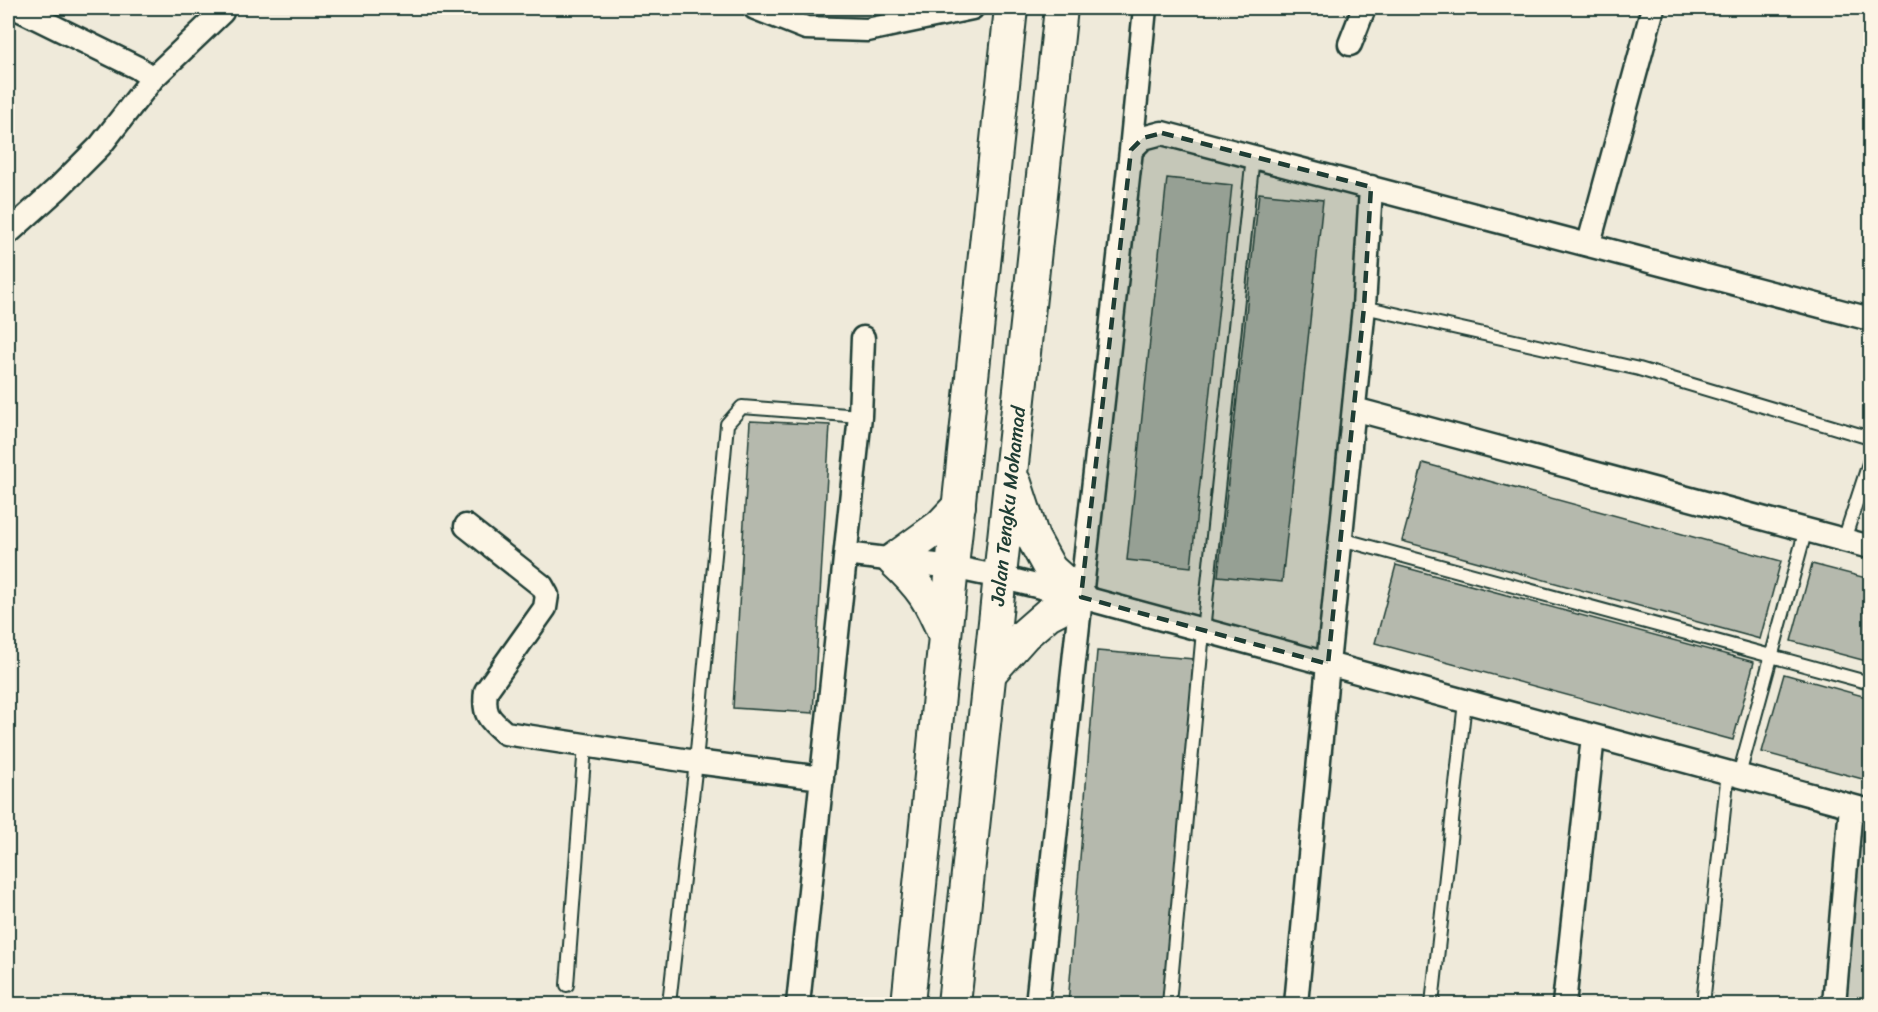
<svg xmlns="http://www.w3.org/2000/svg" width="1878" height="1012" viewBox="0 0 1878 1012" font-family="Sriracha,sans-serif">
<rect width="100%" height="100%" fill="#efeada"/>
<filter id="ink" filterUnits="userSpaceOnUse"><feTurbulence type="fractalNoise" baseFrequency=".0167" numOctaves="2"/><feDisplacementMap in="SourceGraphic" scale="12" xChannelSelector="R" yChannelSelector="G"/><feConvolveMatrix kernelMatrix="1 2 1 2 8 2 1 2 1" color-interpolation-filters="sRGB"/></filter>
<g filter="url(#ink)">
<path fill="#cccdbf" stroke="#76857a" stroke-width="1.5" d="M1868,838H1870V1004H1844L1858,851Z"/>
<path fill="#b5b9ad" stroke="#1f3d34" stroke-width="1.5" d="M1167,178L1232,185L1191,567L1127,560Z
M1259,193L1323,200L1282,582L1218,576Z
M750,421L830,425L813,713L733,708Z
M1423,463L1781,561L1760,639L1402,541Z
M1812,564L1870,579V662L1791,641Z
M1396,565L1754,662L1733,740L1375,643Z
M1097,651L1194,659L1166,1004H1068Z
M1784,674L1870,698V781L1762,752Z"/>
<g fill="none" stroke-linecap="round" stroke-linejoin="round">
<defs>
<path id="service" d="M1364,307L1639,369L1870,438
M1341,539L1870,683
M1844,540L1870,460
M1739,775L1806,529
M567,985L585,745
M669,1004L696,762L727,424L742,407L860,416
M1169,1004L1203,631L1253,156
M1432,1004L1465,702
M1703,1004L1728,772"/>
<path id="minor" d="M16,8L138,68L153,78L222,12L219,8
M755,8L806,28L867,30L972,8
M1350,44L1364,8
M1131,150L1145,8
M8,233L58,188L100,146L153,78
M1589,243L1653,8
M1354,409L1870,547
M466,526L542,586L547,595L545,608L486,691C483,714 488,718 505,733L696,762L822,778
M846,554L952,567L1000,577L1081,597L1870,811
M798,1004L860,416L863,338
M1037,1004L1081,597L1131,150L1143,138L1162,133L1870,319
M1296,1004L1328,664L1364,307L1371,187
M1564,1004L1593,736
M1834,1004L1851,806"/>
<g id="secondary">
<path d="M945,636C930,600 922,587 893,560L940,526L959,506"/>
<path d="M989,674L1024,635L1048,614L1081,597L1050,569L1033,538L1015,483"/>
<path d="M908,1004L952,567L1011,8"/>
<path id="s1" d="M954,1004L1061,8"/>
</g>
</defs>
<use href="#service" stroke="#1f3d34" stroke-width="16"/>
<use href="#minor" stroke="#1f3d34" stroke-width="27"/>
<use href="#secondary" stroke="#1f3d34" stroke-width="36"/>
<use href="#service" stroke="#fcf5e5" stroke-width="12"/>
<use href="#minor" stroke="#fcf5e5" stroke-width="22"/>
<use href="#secondary" stroke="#fcf5e5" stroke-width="32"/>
</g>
</g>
<path fill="#1f3d34" fill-opacity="0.2" stroke="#1f3d34" stroke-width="4.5" stroke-dasharray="12 8" stroke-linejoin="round" d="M1162,133L1371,187L1364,307L1328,664L1081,597L1131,150L1143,138Z"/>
<g text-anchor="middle" stroke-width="4.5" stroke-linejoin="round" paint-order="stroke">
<g font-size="20" fill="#1f3d34" stroke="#fcf5e5">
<text dy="7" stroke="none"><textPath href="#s1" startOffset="501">Jalan Tengku Mohamad</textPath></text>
</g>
</g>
<rect width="1878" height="1012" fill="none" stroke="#fcf5e5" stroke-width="30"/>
<rect x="15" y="15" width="1848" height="982" fill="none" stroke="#1f3d34" stroke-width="2" filter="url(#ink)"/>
</svg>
